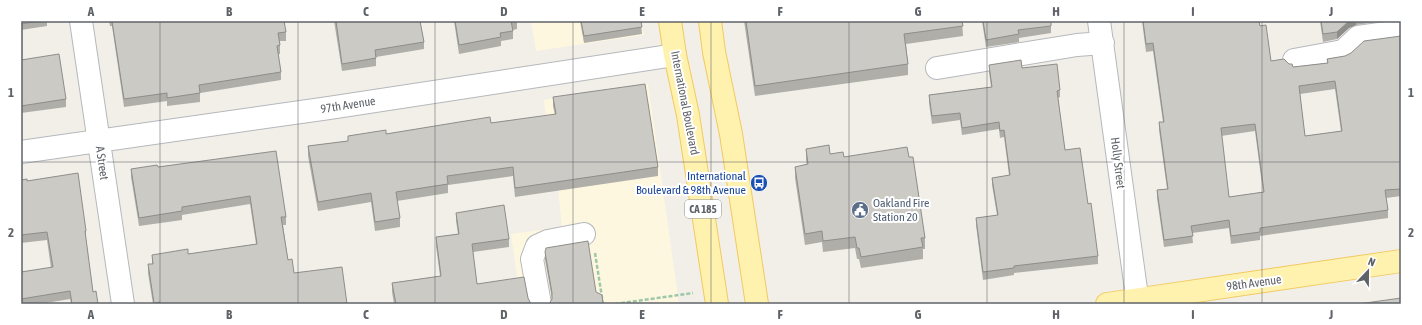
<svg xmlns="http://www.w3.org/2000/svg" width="1422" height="325" viewBox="0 0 1422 325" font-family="'Asap Condensed',sans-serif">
<rect width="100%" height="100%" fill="#f1efe8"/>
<path fill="#fef7e0" d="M531,21H641L644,35L536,51Z
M648,84L679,304H521L511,234L562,227L558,187H554L544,100Z"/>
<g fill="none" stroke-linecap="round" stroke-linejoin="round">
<defs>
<path id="minor" d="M81,21L123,304
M1099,21L1138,304
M1294,60L1343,51L1358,37L1401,31
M937,68L1077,45L1103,43
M21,152L329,108L675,55
M540,304L532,259L537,246L548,241L584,234"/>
<path id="major" d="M670,21L675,55L688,115L717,304
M710,21L714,52L731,134L757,304
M1107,304L1401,261"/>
</defs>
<use href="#minor" stroke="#b5b8bc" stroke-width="24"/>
<use href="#major" stroke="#f2c960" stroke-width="24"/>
<path stroke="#9cc7a9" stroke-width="2.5" stroke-dasharray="4 2" stroke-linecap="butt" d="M595,253L603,304
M615,304L693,293"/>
<use href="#minor" stroke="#fff" stroke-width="22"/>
<use href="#major" stroke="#fff2af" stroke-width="22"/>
</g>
<path fill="#afaea9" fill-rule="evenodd" d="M21,21H47V26L21,30Z
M109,21H284L286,32V41H280V54H278L281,72V80L200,93V102L167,106V101L124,107L112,26H110Z
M334,21H420L424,42V49L376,57V66L342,71Z
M454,21H517V29L513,30V39L501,41V46L459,54Z
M580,21H641L642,34L584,43Z
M744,21H962L963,36L906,44L908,64V75L755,96Z
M982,21H1051V33L1019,38V42L986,47Z
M1142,21H1259L1260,26L1271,61L1293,67L1327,63V59L1345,56L1401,36V196L1386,198L1388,210V218L1260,236V240L1231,244L1229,228L1192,233L1193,243L1164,247L1157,198V190L1167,189L1159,130V122H1163L1153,51L1146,52ZM1335,89L1341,131L1305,136L1300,94ZM1255,131L1263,192L1229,197L1221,136Z
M1320,21H1382L1356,25L1349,28L1337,39L1323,42Z
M21,60L66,99V107L21,113Z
M989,65L1022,68L1060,90V97L1058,98L1065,150L1088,204L1098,256V264L1014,273V275L983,280L976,225V218L997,215L992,185V178L1009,175L1004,137L1000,138L999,129L962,135L960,120L932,124L929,103V95L991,87L989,72Z
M553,97L658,167V176L515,197L513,176L448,185V193L397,201L400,218V227L375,231L371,202L318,211L308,156V146L348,141V136L386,134L491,123L555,115L553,106Z
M806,149L844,157H909L925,238V249H923V259L861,268L859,259H857L855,248L823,252L822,242L805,245L795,178V167L807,165L806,160Z
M195,162L286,217V225H283L288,260L294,273L347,304H153L148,273V264H152V255L188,254L256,244L250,204L182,215V220L139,226L131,177V169L158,167Z
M21,180L27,181L86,231V239L93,292L98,304H71L70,299L40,304H21V272L51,268L47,240L21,243Z
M456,213L509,239V247L473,252L477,284L528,298L531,304H394L392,292V283L440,276L436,246V237L458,234L456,221Z
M545,252L596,292L552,299L545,260Z"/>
<path fill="#8f8d8a" d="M1349,21H1356V25L1349,28L1337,39V32Z"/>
<path fill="#cccac5" stroke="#8f8d8a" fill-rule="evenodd" d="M21,21H40L21,24Z
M112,21H284L286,32L278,33L280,45L277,46L281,72L199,85L200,93L167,98V93L124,99Z
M336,21H420L424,42L375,50L376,58L342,64Z
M455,21H511L513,31L500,33L501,37L459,45Z
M581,21H641L642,27L584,36Z
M746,21H962L963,26L904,34L908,64L755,86Z
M983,21H1051V26L1018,30L1019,34L986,40Z
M1143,21H1259L1260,26L1266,25L1271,61L1284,59L1289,64H1292L1293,67L1328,63L1327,59L1345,56L1351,53L1364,41L1401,36V189L1385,190L1388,210L1260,228V232L1231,236L1229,220L1191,226L1193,236L1164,240L1157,190L1168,189L1159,122H1164L1153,43L1146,44ZM1335,81L1342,131L1305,136L1299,86ZM1255,124L1264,192L1229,197L1221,128Z
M1321,21H1349L1337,32L1323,34Z
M59,54L66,99L21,106V60Z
M1021,60L1022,68L1057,64L1060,90L1057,91L1065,150L1080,148L1088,204L1091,203L1098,256L1014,266V268L983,272L976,218L998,215L992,178L1010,175L1004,130L1000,131L999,122L962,128L960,113L932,116L929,95L992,87L989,65Z
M645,84L658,167L515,188L513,167L447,176L448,184L396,192L400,218L375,222L371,193L318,202L308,146L348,141V136L386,130V134L490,117L491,123L556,114L553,97Z
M829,145L830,154L843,152L844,157L907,147L909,157H913L925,238H921L923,247L861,257L859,248H857L855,237L823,241L822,231L805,234L795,167L808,164L806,149Z
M276,151L286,217H281L288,260L292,259L294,273L342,267L347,304H160V302L154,303L148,264H153L152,255L188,249V254L257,244L250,196L182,207V211L139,218L131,169L157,165L158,167L195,162Z
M78,173L86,231H85L93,292L96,291L98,304H72L70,291L21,299V272L53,267L47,232L21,235V180L27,179V181Z
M504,205L509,239L472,244L477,284L524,277L528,298L531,304H396L392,283L441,276L436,237L459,234L456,213Z
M588,241L596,292L602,295L603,304H549L552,299V293L545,252L546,248Z
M1401,298V304H1358Z"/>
<path fill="none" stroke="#5f6368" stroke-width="1" stroke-opacity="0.55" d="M160,21V304M298,21V304M435,21V304M573,21V304M711,21V304M849,21V304M987,21V304M1124,21V304M1262,21V304M21,162H1401"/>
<defs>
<symbol id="bus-disc" viewBox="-11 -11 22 22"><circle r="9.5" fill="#1a4fb4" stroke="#fff"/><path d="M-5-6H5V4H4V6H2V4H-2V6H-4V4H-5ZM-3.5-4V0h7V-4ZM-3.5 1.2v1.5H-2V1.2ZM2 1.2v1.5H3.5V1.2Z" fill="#fff"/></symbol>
<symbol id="civic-disc" viewBox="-11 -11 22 22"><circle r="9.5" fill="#5c6f8a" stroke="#fff"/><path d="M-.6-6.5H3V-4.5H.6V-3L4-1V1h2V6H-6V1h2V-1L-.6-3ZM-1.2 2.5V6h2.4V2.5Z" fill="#fff"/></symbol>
</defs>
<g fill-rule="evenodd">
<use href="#bus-disc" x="749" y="173" width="20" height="20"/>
<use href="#civic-disc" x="850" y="200" width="20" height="20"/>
</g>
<g text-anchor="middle" stroke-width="4" stroke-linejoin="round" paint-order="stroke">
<rect fill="#fff" stroke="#8f9295" stroke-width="1" x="685" y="200" width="36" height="18" rx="3"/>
<g font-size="11" font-weight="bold" fill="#5f6368">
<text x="703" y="213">CA 185</text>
</g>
<g font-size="12" fill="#5f6368" stroke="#fff">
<text transform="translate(685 103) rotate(79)" y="4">International Boulevard</text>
<text transform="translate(348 105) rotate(-9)" y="4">97th Avenue</text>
<text transform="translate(102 163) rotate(82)" y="4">A Street</text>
<text transform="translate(1118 163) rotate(83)" y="4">Holly Street</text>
<text transform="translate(1254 283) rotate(-8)" y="4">98th Avenue</text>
</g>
<g font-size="12" fill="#164399" stroke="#fff" text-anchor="end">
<text x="746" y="180">International<tspan x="746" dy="14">Boulevard &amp; 98th Avenue</tspan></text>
</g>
<g font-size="12" fill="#4e5e75" stroke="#fff" text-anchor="start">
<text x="873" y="207">Oakland Fire<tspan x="873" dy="14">Station 20</tspan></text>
</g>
</g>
<rect width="1422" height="325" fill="none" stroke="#ffffff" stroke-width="44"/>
<g transform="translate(1368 271) rotate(22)" stroke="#ffffff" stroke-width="3" paint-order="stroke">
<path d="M0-3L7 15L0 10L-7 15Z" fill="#5f6368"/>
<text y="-6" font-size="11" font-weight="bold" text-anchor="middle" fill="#5f6368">N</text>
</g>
<rect x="22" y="22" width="1378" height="281" fill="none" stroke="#5f6368" stroke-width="1.5"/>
<g font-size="13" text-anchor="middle" font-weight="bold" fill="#5f6368">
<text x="91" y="16">A</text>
<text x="229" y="16">B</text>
<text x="366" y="16">C</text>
<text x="504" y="16">D</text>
<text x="642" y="16">E</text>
<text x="780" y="16">F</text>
<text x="918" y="16">G</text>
<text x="1056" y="16">H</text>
<text x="1193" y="16">I</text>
<text x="1331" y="16">J</text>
<text x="11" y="97">1</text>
<text x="1411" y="97">1</text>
<text x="11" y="237">2</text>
<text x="1411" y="237">2</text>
<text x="91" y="319">A</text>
<text x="229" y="319">B</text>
<text x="366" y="319">C</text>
<text x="504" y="319">D</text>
<text x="642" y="319">E</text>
<text x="780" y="319">F</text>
<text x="918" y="319">G</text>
<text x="1056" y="319">H</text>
<text x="1193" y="319">I</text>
<text x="1331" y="319">J</text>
</g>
</svg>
